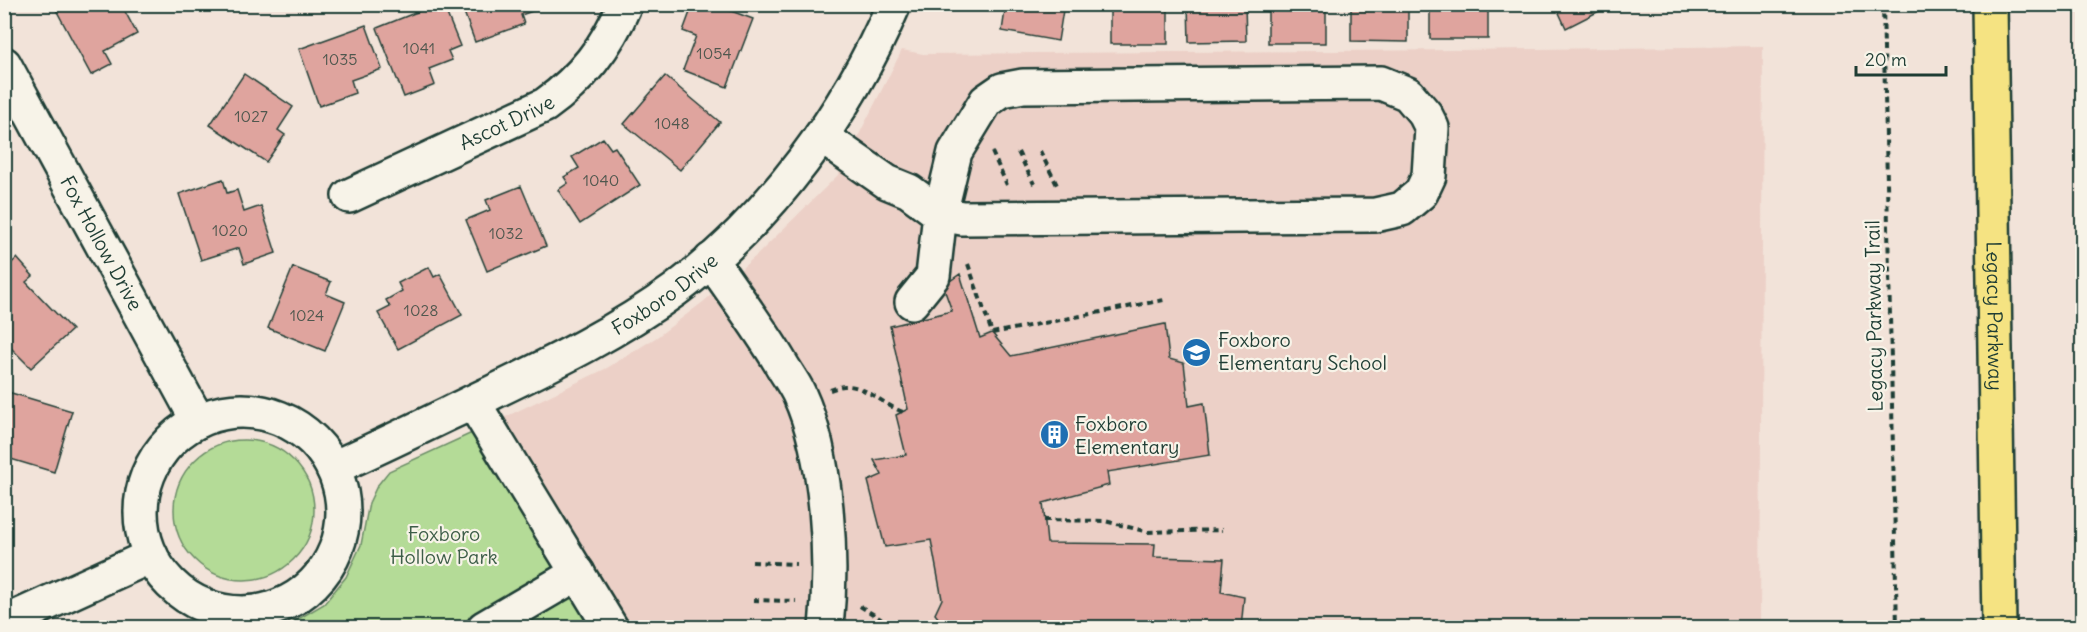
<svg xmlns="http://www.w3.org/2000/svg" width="2087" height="632" viewBox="0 0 2087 632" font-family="Delius,sans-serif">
<rect width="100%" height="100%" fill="#f2e3d9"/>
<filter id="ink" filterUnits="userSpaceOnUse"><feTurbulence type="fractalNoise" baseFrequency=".0167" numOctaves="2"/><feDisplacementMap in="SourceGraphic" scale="12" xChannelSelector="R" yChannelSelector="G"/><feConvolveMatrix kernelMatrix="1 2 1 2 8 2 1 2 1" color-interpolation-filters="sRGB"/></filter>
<g filter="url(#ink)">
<path fill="#ecd0c7" d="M1763,46L1760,627H590L472,433L607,368L657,337L703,302L757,255L839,174L902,50L923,54L1458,50Z"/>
<path fill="#b4db97" stroke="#6a8c66" stroke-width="1.5" d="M472,433L590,627L283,628L324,604L346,577L361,545L369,503L377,486L389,471Z
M174 510a70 70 0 1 1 140 0a70 70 0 1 1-140 0Z"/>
<path fill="#dfa49e" stroke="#1f3d34" stroke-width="1.5" d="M53,4H121L137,34L105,51L112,64L91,75Z
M437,4H443L460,46L448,51L452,60L429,69L435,85L404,97L377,28Z
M461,4H547V6L521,15L524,24L475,42Z
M693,4H712L753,19L727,87L683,70L696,36L683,31Z
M1006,4H1064L1058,41L1002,31Z
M1110,4H1168V44H1110Z
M1188,4H1245L1246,41L1189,42Z
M1268,4H1326V43H1268Z
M1351,4H1408V42L1351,41Z
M1430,4H1488V39H1430Z
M1555,4H1613L1566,28Z
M366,25L382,69L351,80L355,93L319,106L299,49Z
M244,74L293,107L278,130L285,135L266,162L210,125Z
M665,76L720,122L680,170L624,124Z
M603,138L611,149L615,147L640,185L580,224L558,190L568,183L564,177L579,168L572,157Z
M223,179L227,193L237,190L244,212L261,206L276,253L244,264L239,248L201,260L179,194Z
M521,186L546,246L487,271L466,220L490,210L486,200Z
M17,258L33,276L26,282L72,330L31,368L4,341V270Z
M293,267L331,282L326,294L345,302L325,351L268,328Z
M429,267L434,277L440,274L462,315L398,349L378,313L390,307L386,300L402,291L398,283Z
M960,274L980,338L992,333L1011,356L1165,324L1169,359L1184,363L1189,406L1204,403L1210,455L1107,472L1109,485L1043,503L1047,543L1155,544L1154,557L1224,559L1221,592L1244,597L1241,628H946L935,614L942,599L931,540L885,547L868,481L882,475L874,460L906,455L896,415L908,409L890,326L952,311L943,286Z
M8,392L72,411L54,472L4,457V404Z"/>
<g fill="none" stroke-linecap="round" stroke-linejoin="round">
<defs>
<g id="minor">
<path id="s1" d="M4,64L198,421"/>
<path d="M821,136L887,182L909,191L940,214L962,218L1375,215L1402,209L1421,193L1429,176L1432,128L1425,114L1408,94L1381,83L1023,86L1002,90L986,101L955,152L940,214L933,276L912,302"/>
<path id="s2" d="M349,196L545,105C582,79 607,47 625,4"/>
<path d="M711,260C734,294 759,327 780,362C786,373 794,383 799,394C828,457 833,559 826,628"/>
<path d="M473,402L611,628"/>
<circle cx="242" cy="512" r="101"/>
<path id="s3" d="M333,468C385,445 435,420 485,396C551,364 616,333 675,290C771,218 847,114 894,4"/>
<path d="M4,623L151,556"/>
<path d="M484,628L578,573"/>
</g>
<g id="highway">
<path id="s4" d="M1990,4L1999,628"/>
</g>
</defs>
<use href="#minor" stroke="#1f3d34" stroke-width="38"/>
<use href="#highway" stroke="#1f3d34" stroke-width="38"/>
<path stroke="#1f3d34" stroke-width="4" stroke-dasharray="6 4.5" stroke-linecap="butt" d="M1883,4L1897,628
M1040,151L1057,185
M992,152L1007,185
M1018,152L1034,184
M968,264L992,333L1164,300
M830,390C834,389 840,386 844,386C864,384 885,406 903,412
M1044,520L1105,521L1148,532L1222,530
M752,562L796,564
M753,600L796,601
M860,606L895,628"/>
<use href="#minor" stroke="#f7f3e8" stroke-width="33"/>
<use href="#highway" stroke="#f5e382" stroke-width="33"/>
</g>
</g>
<defs>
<symbol id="school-disc" viewBox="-11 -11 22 22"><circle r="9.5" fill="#1f6fb2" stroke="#f7f3e8"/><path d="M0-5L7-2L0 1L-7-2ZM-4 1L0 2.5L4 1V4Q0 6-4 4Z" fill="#fff"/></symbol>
<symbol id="building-disc" viewBox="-11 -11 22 22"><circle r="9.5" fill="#1f6fb2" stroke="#f7f3e8"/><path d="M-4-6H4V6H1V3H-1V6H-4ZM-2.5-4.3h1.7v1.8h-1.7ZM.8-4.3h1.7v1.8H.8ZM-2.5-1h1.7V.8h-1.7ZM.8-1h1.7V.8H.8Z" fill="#fff"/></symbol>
</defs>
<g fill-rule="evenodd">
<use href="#school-disc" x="1180" y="336" width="33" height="33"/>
<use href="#building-disc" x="1038" y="418" width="33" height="33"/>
</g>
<g text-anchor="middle" stroke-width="4.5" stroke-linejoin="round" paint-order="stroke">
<g font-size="16" fill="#4f574e">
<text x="419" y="54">1041</text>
<text x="714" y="59">1054</text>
<text x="340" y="65">1035</text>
<text x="251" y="122">1027</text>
<text x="672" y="129">1048</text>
<text x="601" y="186">1040</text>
<text x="230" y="236">1020</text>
<text x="506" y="239">1032</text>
<text x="421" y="316">1028</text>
<text x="307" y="321">1024</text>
</g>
<g font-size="20" fill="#1f3d34" stroke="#f7f3e8">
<text dy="7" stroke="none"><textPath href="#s2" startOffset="174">Ascot Drive</textPath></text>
<text dy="7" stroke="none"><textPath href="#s1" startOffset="204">Fox Hollow Drive</textPath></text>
<text dy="7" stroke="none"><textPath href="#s3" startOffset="375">Foxboro Drive</textPath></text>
<text transform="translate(1874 316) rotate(-91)" y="7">Legacy Parkway Trail</text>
<text dy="7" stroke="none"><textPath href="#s4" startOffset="312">Legacy Parkway</textPath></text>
</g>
<g font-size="20" fill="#1f3d34" stroke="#f7f3e8" text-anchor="start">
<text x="1218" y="347">Foxboro<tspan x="1218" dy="23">Elementary School</tspan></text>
<text x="1075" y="431">Foxboro<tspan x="1075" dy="23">Elementary</tspan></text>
</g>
<g font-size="20" fill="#3d5d48" stroke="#f7f3e8">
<text x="444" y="541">Foxboro<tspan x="444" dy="23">Hollow Park</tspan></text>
</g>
</g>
<rect width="2087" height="632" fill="none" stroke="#f7f3e8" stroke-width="24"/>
<rect x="12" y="12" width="2063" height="608" fill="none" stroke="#1f3d34" stroke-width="2" filter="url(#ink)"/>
<path d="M1856 66v9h90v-9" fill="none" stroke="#1f3d34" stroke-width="3"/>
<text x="1865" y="66" font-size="18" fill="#1f3d34" stroke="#f7f3e8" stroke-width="4.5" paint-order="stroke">20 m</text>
</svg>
